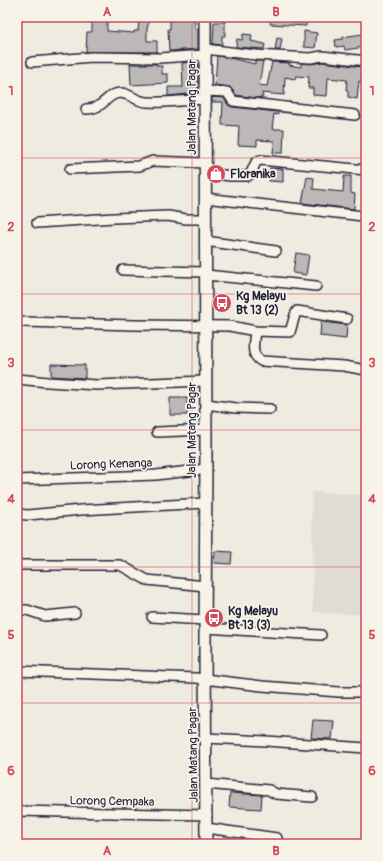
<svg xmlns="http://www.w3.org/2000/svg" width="383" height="861" viewBox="0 0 383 861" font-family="Pangolin,sans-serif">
<rect width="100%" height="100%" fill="#eeebe1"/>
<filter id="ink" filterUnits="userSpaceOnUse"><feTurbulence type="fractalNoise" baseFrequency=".025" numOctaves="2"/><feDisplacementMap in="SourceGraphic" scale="8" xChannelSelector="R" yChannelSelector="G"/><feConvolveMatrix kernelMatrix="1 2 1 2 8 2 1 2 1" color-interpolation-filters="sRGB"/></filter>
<g filter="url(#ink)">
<path fill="#dfdcd4" d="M312,492L366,495V615L313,612Z"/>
<path fill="#bbb8b7" stroke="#22223b" d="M92,17H107V31L134,33V31H138L139,19L149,21L147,29V41H157V52H86L87,32H92Z
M170,17H193V20H195V29H198V49L169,51L168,29H170Z
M271,17H307L306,26L270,24Z
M214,22H225V36H222V45L213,44Z
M304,31L317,33L315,48L304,47Z
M243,34L252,35L251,41L265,44L264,49L236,47L237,39L242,40Z
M362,34L364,47L345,50L344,46L336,47L335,40L343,39V37Z
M277,38L282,39L280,50H275Z
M217,56L230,58L255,64V61H263L259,85L267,86L272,62L290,63L289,65L301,67V63L311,64L322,62L363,67L361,82L359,81L357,99L348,97V90H346L347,80L328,78L327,96L313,95V88H308L309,77L296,76L295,79L285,77L284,95L262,93L263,97L256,98L236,95L230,87L215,85Z
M198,61V93L168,96V87H183L182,63Z
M130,64H157V66H162V74H168V83L131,85Z
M212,97L224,98L228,105L232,107L278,112V115L274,114L272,129H284L283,153H273L274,141L257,140V146L238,145L239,126L222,125L223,102H212Z
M270,168L283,169V182L269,181Z
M344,176H351V193L355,194L354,209L302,203L307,177L314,178L313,189L343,192Z
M296,253L309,255L306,275L293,273Z
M321,322L347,325L346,339L320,336Z
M51,364L85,365V378L51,376Z
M170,398H187V404H191V410H187V415H170Z
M215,551L232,552L231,564L214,563Z
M313,720L334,721L332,739L311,738Z
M230,793L262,795L261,809L229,807Z"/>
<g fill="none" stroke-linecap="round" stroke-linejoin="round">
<defs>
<path id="minor" d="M205,49L255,55L311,58L322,56L366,61
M32,62L92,57L160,58L205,55
M205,91L227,92L233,101L355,115
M86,109C105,109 106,93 121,93C131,94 137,102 147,102C166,103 186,100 205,99
M70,169L139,166L153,161L205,163
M205,173L231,176H248L251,173L256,162L260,160L366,170
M205,198L363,216L366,214
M37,223L114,218L168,216L186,219H205
M205,241L276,251
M123,270L205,272
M206,275L316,286
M24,322L134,325L230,326L255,331L290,332L295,315L297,311L347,319
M255,331C254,342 250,355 261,361L344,366L366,370
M17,379L48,382L97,385L206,381
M206,404L236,408L270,409
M157,432L206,430
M17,480L156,475L206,469
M17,514L28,515L81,510L205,503
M17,565H120L147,580L205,586
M17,610H27L45,616L75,613
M152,617L205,620
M205,628L321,635
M17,671L196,678L262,686L339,692H366
M206,738L266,741L366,748
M206,784L269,790L276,794L312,797
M17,811L207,815
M206,828L277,838"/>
<path id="major" d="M205,17L206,451L205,645L206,844"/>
</defs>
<use href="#minor" stroke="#22223b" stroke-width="12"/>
<use href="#major" stroke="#22223b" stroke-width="14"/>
<use href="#minor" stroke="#f7f3e8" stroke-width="9"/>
<use href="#major" stroke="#f7f3e8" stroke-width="11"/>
</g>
</g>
<path fill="none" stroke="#d1495b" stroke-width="1" stroke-opacity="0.55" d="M192,17V844M17,158H366M17,294H366M17,430H366M17,567H366M17,703H366"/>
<defs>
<symbol id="shop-disc" viewBox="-11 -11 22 22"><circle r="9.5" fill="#d1495b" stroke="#f7f3e8"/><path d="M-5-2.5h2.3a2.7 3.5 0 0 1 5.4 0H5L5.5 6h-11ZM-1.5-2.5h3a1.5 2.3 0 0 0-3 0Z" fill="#fff"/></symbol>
<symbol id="bus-disc" viewBox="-11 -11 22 22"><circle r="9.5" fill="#d1495b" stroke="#f7f3e8"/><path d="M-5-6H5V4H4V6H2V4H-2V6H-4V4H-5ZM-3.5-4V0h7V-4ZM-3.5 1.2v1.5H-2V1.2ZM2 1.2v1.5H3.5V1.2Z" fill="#fff"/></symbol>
</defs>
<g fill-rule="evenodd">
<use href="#shop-disc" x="205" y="163" width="22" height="22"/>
<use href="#bus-disc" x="211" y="292" width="22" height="22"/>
<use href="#bus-disc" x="203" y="607" width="22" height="22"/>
</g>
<g text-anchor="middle" stroke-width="3.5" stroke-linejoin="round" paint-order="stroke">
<g font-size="12" fill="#22223b" stroke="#f7f3e8">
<text transform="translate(192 107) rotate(-90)" y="4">Jalan Matang Pagar</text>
<text transform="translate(192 430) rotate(-90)" y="4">Jalan Matang Pagar</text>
<text transform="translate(111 464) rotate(-2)" y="4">Lorong Kenanga</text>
<text transform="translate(193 755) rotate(-91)" y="4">Jalan Matang Pagar</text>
<text transform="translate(112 801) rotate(1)" y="4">Lorong Cempaka</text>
</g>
<g font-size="12" font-weight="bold" fill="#22223b" stroke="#f7f3e8" text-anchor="start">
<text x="230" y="178">Floranika</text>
<text x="236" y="300">Kg Melayu<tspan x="236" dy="14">Bt 13 (2)</tspan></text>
<text x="228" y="615">Kg Melayu<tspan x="228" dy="14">Bt 13 (3)</tspan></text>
</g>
</g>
<rect width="383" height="861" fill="none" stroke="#f7f3e8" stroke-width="44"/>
<rect x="22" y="22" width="339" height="817" fill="none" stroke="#d1495b" stroke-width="1.5"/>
<g font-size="13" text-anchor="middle" font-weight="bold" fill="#d1495b">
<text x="107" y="16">A</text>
<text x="276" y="16">B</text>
<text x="11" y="95">1</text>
<text x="372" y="95">1</text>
<text x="11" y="231">2</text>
<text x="372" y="231">2</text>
<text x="11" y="367">3</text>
<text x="372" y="367">3</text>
<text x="11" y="503">4</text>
<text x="372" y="503">4</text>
<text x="11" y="639">5</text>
<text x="372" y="639">5</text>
<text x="11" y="775">6</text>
<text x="372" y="775">6</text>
<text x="107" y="855">A</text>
<text x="276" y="855">B</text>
</g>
</svg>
